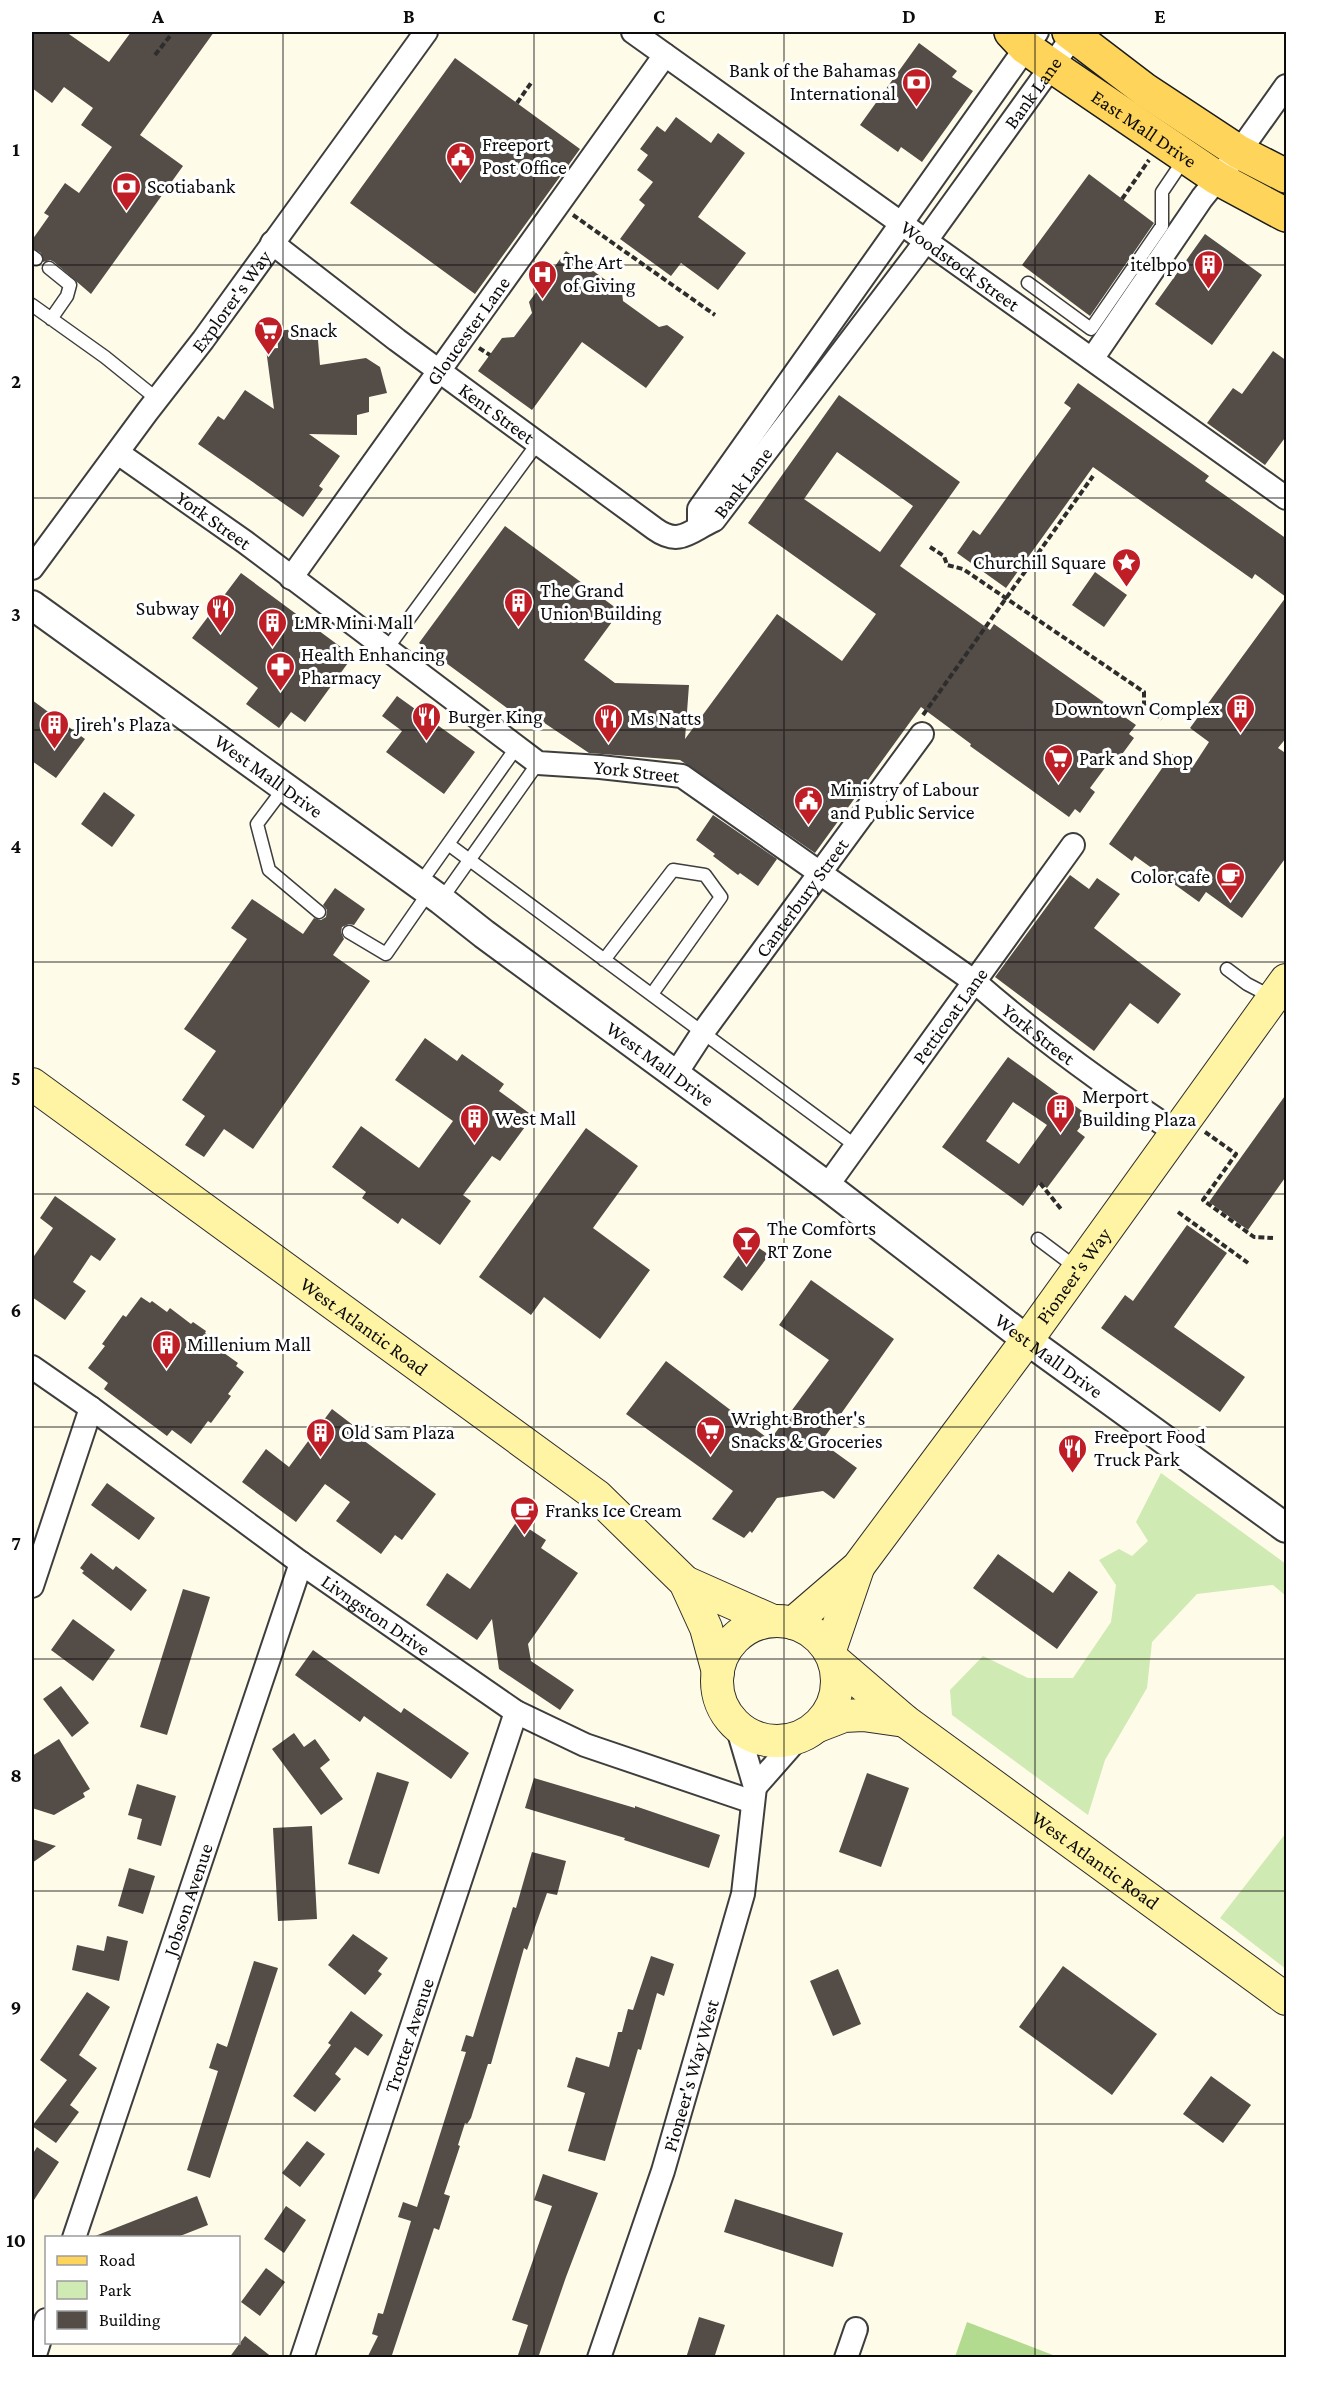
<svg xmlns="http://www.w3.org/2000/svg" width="1318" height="2389" viewBox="0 0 1318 2389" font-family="'Crimson Pro',serif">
<rect width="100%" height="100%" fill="#fffbe9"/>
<path fill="#cfeab2" d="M1161,1473L1286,1564V1596L1273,1585L1197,1594L1152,1642L1147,1688L1105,1760L1088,1815L952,1715L950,1690L983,1656L1028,1678H1073L1111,1622L1116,1585L1099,1560L1119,1549L1132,1556L1148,1541L1136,1522Z
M1286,1833V1969L1220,1918Z"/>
<path fill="#b3db90" d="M967,2322L1058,2357H955Z"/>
<path fill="#544c47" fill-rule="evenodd" d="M32,32H66L109,62L131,32H214L140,135L183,166L91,294L54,262L50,260L43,262L41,253L32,248V240L49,216L44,213L65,183L79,193L112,147L81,125L93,108L64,87L52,103L32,88Z
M919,43L957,71L952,77L973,91L922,162L901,147L898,152L860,125Z
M455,58L580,149L475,294L350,203Z
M676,117L711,143L718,133L745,153L698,217L746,253L718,290L681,263L671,276L620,239L645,205L639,200L653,182L637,170L648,155L640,149L657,126L665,132Z
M1089,174L1154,223L1090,316L1022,265Z
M1205,234L1262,275L1212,345L1155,304Z
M566,251L622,292L623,301L659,327L667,325L684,337L646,388L582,342L532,410L478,371L502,338L514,337L532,313L529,302Z
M303,328L318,340L320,365L366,358L380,367L387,393L369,397V412L357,415V435L309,434L340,456L319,486L323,489L303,517L198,444L218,416L224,420L245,390L274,409L266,349L278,348L277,331Z
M1273,351L1287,361V435L1265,465L1207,423L1233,388L1242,394Z
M1078,383L1209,476L1205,481L1287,539V737L1278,748L1287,754V856L1242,918L1206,892L1199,902L1135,856L1132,861L1109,844L1172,754L1192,768L1209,742L1190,728L1286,597L1255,574L1252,579L1093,467L1006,588L957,553L973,530L980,535L1071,408L1064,403Z
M839,395L960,482L900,566L990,630L994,624L1136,725L1129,734L1134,738L1120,757L1116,753L1090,788L1095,792L1080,813L1075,809L1069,817L970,746L971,744L921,707L815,853L680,760L589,753L540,720L534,728L419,643L505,526L620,611L584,660L615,683L689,685L685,739L777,614L842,661L876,614L748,523ZM837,452L913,506L880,552L804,499Z
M1095,572L1127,595L1104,627L1072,605Z
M241,573L353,656L305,722L291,712L279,728L246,704L258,688L192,638Z
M397,696L475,752L444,794L386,752L402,731L382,716Z
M32,700L85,739L56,778L32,761Z
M104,792L135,815L112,847L81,824Z
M713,815L777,859L758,886L740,873L738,875L713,856L715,854L696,840Z
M1070,875L1089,889L1097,878L1120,894L1094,928L1181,994L1158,1024L1130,1003L1094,1051L995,977Z
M335,888L365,909L354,925L349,924L342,927L341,932L344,939L333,955L370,981L253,1149L224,1129L204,1157L185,1145L205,1116L182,1100L216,1051L184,1029L247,939L231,928L252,899L303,934L314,918L321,920L326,917L327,910L323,905Z
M425,1038L457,1061L462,1054L504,1084L499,1091L533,1116L500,1161L492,1156L463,1195L471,1201L440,1245L402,1218L398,1224L362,1198L366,1192L332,1167L361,1126L419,1168L453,1121L395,1080Z
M1008,1057L1089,1116L1077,1131L1085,1137L1047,1188L1040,1183L1023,1206L942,1147ZM1013,1102L1047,1125L1019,1164L986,1141Z
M1287,1093V1175L1248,1230L1209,1202Z
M586,1128L638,1166L593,1228L650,1270L600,1339L544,1297L531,1315L479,1277Z
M55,1196L116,1239L100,1261L91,1255L73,1282L86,1291L65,1320L32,1297V1259L53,1228L40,1218Z
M1187,1225L1227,1253L1174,1327L1245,1377L1220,1412L1101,1328L1125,1295L1133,1301Z
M749,1241L769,1255L742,1291L723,1277Z
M811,1280L894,1339L821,1442L857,1468L834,1499L823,1491L777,1498L752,1533L750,1531L744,1538L712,1519L733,1491L626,1414L666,1361L770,1440L829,1360L779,1325Z
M141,1297L150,1303L152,1301L167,1312L170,1308L191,1324L193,1322L206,1331L205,1333L226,1349L224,1353L238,1363L236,1366L244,1372L228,1394L231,1396L211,1423L208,1421L191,1444L172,1430L167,1436L104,1389L108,1383L88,1368L105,1346L102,1344L123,1315L126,1317Z
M332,1409L362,1432L359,1437L436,1494L402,1540L395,1535L381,1554L336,1521L350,1502L325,1484L296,1522L242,1482L266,1449L289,1467Z
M107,1483L155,1518L139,1540L91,1505Z
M517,1521L546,1540L541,1548L578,1573L528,1644L531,1661L574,1690L560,1710L499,1669L492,1619L477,1640L426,1605L447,1573L470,1589Z
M91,1553L113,1570L116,1566L147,1590L131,1611L82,1573L84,1571L80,1568Z
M998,1554L1053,1593L1069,1571L1098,1592L1057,1649L973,1588Z
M183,1589L210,1597L167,1735L140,1727Z
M73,1619L115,1650L93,1681L51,1650Z
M313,1650L401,1713L404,1708L469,1753L451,1779L364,1716L360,1722L295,1675Z
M61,1686L89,1723L72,1737L43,1699Z
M294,1733L304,1747L315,1739L330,1760L320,1768L343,1799L321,1815L272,1749Z
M59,1739L90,1789L83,1793L85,1797L54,1815L32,1808V1756Z
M377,1772L409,1782L379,1874L348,1864Z
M867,1773L909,1788L881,1867L839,1852Z
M534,1778L635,1808V1806L720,1835L709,1868L624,1840L625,1838L525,1808Z
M137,1784L176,1796L161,1846L137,1839L142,1819L128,1815Z
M312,1826L317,1919L278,1921L273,1828Z
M32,1839L56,1846L32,1863Z
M532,1852L566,1861L557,1895L547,1893L527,1950L524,1948L491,2064H488L471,2118L467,2124L465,2123L458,2145L460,2146L444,2194L450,2196L439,2230L434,2228L391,2358H367L378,2336L372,2334L378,2313L383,2314L411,2221L398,2217L403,2202L417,2207L466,2052L461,2051L466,2035L473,2037L513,1907L516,1908Z
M129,1868L155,1876L143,1914L118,1906Z
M353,1934L388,1958L378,1971L382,1974L365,1995L328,1965Z
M107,1936L128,1941L119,1981L72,1970L77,1945L104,1951Z
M651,1956L674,1964L664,1996L657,1993L641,2050L638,2049L605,2161L568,2151L585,2093L567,2087L576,2057L609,2067L618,2032H622L628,2009L633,2010Z
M254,1961L278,1968L210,2178L187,2170L218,2071L209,2068L217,2043L227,2047Z
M1063,1966L1157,2034L1112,2095L1019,2027Z
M838,1969L861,2024L833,2036L810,1981Z
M87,1992L110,2007L79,2055L97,2068L70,2105L79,2112L56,2143L32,2126L67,2080L40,2060Z
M351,2011L383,2035L368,2056L355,2047L335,2074L341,2079L315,2112L293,2096L331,2045L328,2043Z
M1211,2076L1251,2105L1223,2143L1183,2114Z
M307,2141L325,2154L300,2187L282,2173Z
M37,2147L59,2162L32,2203V2155Z
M543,2174L598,2193L566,2277L538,2358H517L528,2325L512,2320L552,2206L534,2200Z
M197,2196L208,2225L175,2238H90Z
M735,2199L843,2233L833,2267L724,2232Z
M286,2206L306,2220L284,2253L264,2239Z
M266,2268L285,2282L260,2316L241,2302Z
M699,2317L725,2325L714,2358H686Z
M245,2336L273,2358H229Z"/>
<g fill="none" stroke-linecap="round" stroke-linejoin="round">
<defs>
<path id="service" d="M32,256L36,259
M49,268L70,285L67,296L51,319
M1028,283L1091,329L1162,226V192L1185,158
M32,305L105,357L157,399
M386,650L537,444
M284,788L257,824L269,870L319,912
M448,844L856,1146
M419,885L516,748
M441,900L538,763
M349,932L386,954L429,892
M604,960L673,870L705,875L721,897L652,994
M1227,969L1247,984L1272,997
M1038,1239L1078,1269"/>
<g id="minor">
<path id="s1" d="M633,32L1286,498"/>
<path id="s2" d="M272,243L397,340L655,529C680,547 691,530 714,520L917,253L1074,35"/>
<path d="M1092,359L1202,198L1239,152L1286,86"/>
<path id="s3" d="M118,453L245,542L538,763L600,767L682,776L975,982C1038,1037 1107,1087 1177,1133"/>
<path d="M699,526V509L1037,32"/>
<path id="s4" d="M32,568L147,412L203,340L426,32"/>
<path id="s5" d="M291,578L665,55"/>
<path id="s6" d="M675,1075L703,1032L922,734"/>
<path id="s7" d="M827,1186L1073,845"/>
<path id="s8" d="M32,1367L91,1408L301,1563L516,1712L585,1745L753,1802"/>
<path d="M32,1586L91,1408"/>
<path d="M755,1787L799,1737"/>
<path id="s9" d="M74,2238L301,1563"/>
<path d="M34,2358L46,2320"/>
<path id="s10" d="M302,2358L516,1712"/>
<path id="s11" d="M599,2358L663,2171L743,1894L755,1787L737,1726"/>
<path d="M846,2358L856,2329"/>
</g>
<g id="tertiary">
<path id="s12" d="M32,605L441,900L484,934L827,1186L1027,1340L1286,1528"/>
</g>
<g id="secondary">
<path id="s13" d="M32,1084L597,1496L685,1582L706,1628L718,1672"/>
<path d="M685,1582L773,1621"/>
<circle cx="777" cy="1681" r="60"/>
<path id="s14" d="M793,1623L858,1567L1027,1340L1286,980"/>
<path d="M830,1650L858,1568"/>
<path id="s15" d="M835,1661L905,1721L1286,1999"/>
<path d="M818,1726L844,1716L863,1715L905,1721"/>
</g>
<g id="primary">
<path id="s16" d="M1011,32L1025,47L1052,66L1217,178L1286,215"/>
<path d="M1069,32L1145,90L1239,152L1286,176"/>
</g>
</defs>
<use href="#service" stroke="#3e3e3e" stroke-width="15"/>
<use href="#minor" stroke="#3e3e3e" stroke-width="26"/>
<use href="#tertiary" stroke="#3e3e3e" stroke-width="32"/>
<use href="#secondary" stroke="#2d2d2d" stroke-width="34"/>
<use href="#primary" stroke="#1c1c1c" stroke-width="36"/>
<path stroke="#2d2d2d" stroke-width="4" stroke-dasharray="6 3" stroke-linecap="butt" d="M155,55L170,36
M517,103L531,83
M1122,199L1149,160
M573,215L715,315
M538,265L550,272
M479,348L490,355
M930,547L944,556L947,565L963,569L1144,692V705L1162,719
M923,715L1093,476
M1205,1132L1236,1154L1203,1200L1254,1237L1273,1238
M1040,1183L1061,1209
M1178,1212L1248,1263"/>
<use href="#service" stroke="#fff" stroke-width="12"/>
<use href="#minor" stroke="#fff" stroke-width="22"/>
<use href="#tertiary" stroke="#fff" stroke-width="28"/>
<use href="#secondary" stroke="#fff4a4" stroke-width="32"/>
<use href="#primary" stroke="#fed55a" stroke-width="33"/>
</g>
<path fill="none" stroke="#0b0b0b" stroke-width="1.5" stroke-opacity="0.55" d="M283,32V2358M534,32V2358M784,32V2358M1035,32V2358M32,265H1286M32,498H1286M32,730H1286M32,962H1286M32,1194H1286M32,1427H1286M32,1659H1286M32,1891H1286M32,2124H1286"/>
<defs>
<symbol id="bank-pin" viewBox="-11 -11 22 30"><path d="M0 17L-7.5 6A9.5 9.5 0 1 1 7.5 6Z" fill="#bf1e27" stroke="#fff"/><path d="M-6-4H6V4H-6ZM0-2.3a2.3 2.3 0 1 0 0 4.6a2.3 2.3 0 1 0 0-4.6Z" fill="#fff"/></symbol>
<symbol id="civic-pin" viewBox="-11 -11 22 30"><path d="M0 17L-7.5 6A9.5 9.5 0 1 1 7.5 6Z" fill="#bf1e27" stroke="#fff"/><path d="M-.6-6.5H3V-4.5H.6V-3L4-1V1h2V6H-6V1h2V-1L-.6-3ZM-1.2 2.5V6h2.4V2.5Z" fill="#fff"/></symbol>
<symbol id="building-pin" viewBox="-11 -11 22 30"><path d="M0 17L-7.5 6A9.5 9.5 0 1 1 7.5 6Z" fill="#bf1e27" stroke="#fff"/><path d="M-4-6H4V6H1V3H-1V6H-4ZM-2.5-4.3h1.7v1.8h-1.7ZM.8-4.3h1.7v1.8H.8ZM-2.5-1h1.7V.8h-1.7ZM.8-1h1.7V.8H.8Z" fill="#fff"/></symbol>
<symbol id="hospital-pin" viewBox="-11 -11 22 30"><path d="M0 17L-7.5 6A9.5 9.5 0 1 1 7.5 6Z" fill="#bf1e27" stroke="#fff"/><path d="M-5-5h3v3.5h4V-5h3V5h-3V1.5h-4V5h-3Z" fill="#fff"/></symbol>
<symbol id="supermarket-pin" viewBox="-11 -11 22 30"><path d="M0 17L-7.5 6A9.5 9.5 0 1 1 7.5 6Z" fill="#bf1e27" stroke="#fff"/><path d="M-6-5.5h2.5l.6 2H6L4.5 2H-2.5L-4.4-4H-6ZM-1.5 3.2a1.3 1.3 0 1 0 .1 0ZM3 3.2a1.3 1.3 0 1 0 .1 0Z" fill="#fff"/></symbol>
<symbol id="sight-pin" viewBox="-11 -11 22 30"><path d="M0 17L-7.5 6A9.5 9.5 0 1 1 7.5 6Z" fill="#bf1e27" stroke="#fff"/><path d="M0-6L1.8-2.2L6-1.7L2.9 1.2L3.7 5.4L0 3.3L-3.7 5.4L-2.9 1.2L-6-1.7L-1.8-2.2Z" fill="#fff"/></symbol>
<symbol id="restaurant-pin" viewBox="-11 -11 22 30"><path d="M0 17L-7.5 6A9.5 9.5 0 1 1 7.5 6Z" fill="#bf1e27" stroke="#fff"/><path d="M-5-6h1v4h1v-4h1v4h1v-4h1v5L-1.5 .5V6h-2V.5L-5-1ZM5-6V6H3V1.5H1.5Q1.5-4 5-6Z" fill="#fff"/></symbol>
<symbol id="pharmacy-pin" viewBox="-11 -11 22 30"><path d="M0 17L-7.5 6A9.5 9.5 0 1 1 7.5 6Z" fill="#bf1e27" stroke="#fff"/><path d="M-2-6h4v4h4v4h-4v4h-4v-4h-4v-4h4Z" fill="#fff"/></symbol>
<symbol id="cafe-pin" viewBox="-11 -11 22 30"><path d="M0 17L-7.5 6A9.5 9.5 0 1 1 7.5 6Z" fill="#bf1e27" stroke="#fff"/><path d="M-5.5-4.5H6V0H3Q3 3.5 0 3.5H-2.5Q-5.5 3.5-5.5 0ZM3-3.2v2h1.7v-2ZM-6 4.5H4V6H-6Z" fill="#fff"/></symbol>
<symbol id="bar-pin" viewBox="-11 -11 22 30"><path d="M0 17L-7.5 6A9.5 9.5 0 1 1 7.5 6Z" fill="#bf1e27" stroke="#fff"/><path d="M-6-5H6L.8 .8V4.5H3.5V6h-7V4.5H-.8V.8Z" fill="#fff"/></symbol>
</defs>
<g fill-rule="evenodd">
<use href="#bank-pin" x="900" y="66" width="33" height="45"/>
<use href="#civic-pin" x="444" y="140" width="33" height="45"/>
<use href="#bank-pin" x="110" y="170" width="33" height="45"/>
<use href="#building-pin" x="1192" y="248" width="33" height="45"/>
<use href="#hospital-pin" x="526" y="258" width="33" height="45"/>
<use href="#supermarket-pin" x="252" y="314" width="33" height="45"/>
<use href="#sight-pin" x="1110" y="546" width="33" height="45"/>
<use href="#building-pin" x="502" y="586" width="33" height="45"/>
<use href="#restaurant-pin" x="204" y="592" width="33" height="45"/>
<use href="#building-pin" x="256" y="606" width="33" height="45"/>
<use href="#pharmacy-pin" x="264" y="650" width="33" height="45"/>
<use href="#building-pin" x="1224" y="692" width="33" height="45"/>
<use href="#restaurant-pin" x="410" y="700" width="33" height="45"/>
<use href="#restaurant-pin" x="592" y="702" width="33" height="45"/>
<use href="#building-pin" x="38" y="708" width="33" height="45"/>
<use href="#supermarket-pin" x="1042" y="742" width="33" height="45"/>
<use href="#civic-pin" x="792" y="784" width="33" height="45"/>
<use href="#cafe-pin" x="1214" y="860" width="33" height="45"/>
<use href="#building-pin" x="1044" y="1092" width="33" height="45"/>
<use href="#building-pin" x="458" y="1102" width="33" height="45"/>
<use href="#bar-pin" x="730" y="1224" width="33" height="45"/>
<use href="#building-pin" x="150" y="1328" width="33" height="45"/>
<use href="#supermarket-pin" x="694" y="1414" width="33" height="45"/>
<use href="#building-pin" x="304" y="1416" width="33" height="45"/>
<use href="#restaurant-pin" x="1056" y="1432" width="33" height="45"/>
<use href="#cafe-pin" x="508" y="1494" width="33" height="45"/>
</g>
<g text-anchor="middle" stroke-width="6" stroke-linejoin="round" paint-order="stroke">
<g font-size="20" fill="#0b0b0b" stroke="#fff" text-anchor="start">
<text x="896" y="77" text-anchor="end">Bank of the Bahamas<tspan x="896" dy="23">International</tspan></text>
<text x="482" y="151">Freeport<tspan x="482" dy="23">Post Office</tspan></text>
<text x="147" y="193">Scotiabank</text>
<text x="563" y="269">The Art<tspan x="563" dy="23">of Giving</tspan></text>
<text x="1187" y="271" text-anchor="end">itelbpo</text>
<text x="290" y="337">Snack</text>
<text x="1106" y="569" text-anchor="end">Churchill Square</text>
<text x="540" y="597">The Grand<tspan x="540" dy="23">Union Building</tspan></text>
<text x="199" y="615" text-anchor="end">Subway</text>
<text x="294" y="629">LMR Mini Mall</text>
<text x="301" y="661">Health Enhancing<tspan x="301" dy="23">Pharmacy</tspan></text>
<text x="1220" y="715" text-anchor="end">Downtown Complex</text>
<text x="448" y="723">Burger King</text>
<text x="630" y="725">Ms Natts</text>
<text x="75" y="731">Jireh's Plaza</text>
<text x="1079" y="765">Park and Shop</text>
<text x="830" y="796">Ministry of Labour<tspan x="830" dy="23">and Public Service</tspan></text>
<text x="1210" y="883" text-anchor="end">Color cafe</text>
<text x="1082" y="1103">Merport<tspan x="1082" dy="23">Building Plaza</tspan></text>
<text x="495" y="1125">West Mall</text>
<text x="767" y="1235">The Comforts<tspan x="767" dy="23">RT Zone</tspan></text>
<text x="187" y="1351">Millenium Mall</text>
<text x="731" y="1425">Wright Brother's<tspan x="731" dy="23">Snacks &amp; Groceries</tspan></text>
<text x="341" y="1439">Old Sam Plaza</text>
<text x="1094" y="1443">Freeport Food<tspan x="1094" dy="23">Truck Park</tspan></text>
<text x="545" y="1517">Franks Ice Cream</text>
</g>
<g font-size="20" fill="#0b0b0b" stroke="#fff">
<text dy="7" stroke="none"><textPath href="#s2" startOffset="1076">Bank Lane</textPath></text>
<text dy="7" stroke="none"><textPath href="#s16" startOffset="165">East Mall Drive</textPath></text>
<text dy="7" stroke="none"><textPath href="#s1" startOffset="402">Woodstock Street</textPath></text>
<text dy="7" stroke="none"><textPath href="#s4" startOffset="333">Explorer's Way</textPath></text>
<text dy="7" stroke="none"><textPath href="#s5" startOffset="304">Gloucester Lane</textPath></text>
<text dy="7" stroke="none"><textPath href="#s2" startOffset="282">Kent Street</textPath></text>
<text dy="7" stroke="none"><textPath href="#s2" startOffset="590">Bank Lane</textPath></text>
<text dy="7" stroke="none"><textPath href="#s3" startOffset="117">York Street</textPath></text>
<text dy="7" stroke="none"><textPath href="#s3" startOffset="621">York Street</textPath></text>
<text dy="7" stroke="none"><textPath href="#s12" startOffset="292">West Mall Drive</textPath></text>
<text dy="7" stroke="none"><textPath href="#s6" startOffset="218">Canterbury Street</textPath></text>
<text dy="7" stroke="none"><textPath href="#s7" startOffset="210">Petticoat Lane</textPath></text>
<text dy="7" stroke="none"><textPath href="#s3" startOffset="1107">York Street</textPath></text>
<text dy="7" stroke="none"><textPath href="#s12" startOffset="778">West Mall Drive</textPath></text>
<text dy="7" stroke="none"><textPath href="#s14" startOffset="448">Pioneer's Way</textPath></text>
<text dy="7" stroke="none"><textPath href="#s13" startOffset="411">West Atlantic Road</textPath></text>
<text dy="7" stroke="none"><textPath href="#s12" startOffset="1264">West Mall Drive</textPath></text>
<text dy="7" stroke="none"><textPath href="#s8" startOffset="424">Livngston Drive</textPath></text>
<text dy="7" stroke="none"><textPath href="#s15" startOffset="328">West Atlantic Road</textPath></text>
<text dy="7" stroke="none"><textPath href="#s9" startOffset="357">Jobson Avenue</textPath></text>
<text dy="7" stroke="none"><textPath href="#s10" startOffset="340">Trotter Avenue</textPath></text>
<text dy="7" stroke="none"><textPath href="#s11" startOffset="297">Pioneer's Way West</textPath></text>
</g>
</g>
<rect width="1318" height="2389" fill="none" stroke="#ffffff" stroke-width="66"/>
<rect x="45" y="2236" width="195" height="108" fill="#ffffff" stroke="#9d9d9d" stroke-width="1.5"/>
<rect x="57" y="2256" width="30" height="9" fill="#fed55a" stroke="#9d9d9d" stroke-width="1.5"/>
<text x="99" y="2266" font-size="18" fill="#0b0b0b">Road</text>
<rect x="57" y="2281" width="30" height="18" fill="#cfeab2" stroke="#9d9d9d" stroke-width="1.5"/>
<text x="99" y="2296" font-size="18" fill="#0b0b0b">Park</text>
<rect x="57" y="2311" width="30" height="18" fill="#544c47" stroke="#9d9d9d" stroke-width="1.5"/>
<text x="99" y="2326" font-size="18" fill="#0b0b0b">Building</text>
<rect x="33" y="33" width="1252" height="2323" fill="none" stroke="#0b0b0b" stroke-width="2"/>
<g font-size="20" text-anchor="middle" font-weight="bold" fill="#0b0b0b">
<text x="158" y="23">A</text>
<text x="409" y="23">B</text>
<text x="659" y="23">C</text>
<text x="909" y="23">D</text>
<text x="1160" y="23">E</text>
<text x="16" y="156">1</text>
<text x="16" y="388">2</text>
<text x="16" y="621">3</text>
<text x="16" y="853">4</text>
<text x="16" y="1085">5</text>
<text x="16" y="1317">6</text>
<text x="16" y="1550">7</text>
<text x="16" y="1782">8</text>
<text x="16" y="2014">9</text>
<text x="16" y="2247">10</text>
</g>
</svg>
